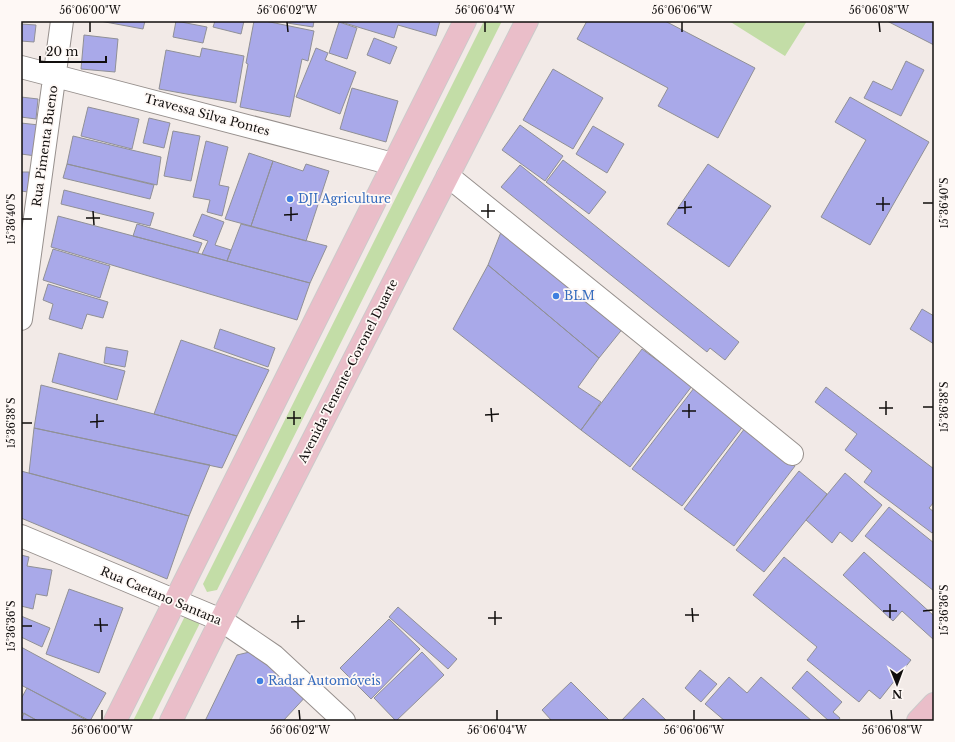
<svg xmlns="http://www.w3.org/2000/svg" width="955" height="742" viewBox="0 0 955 742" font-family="'Libre Baskerville',serif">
<rect width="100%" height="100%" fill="#f2eae7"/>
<path fill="#c3dda7" d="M484,21H502L217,590L207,592L203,584Z
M729,21H807L785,56Z
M187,615L200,621L199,625L151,721H133L184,618Z"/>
<path fill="#a9a9e9" stroke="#909096" d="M100,21H145L143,29Z
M176,21L207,27L203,43L173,37Z
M215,21H244L241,34L213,27Z
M254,21H265L314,31L308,61L302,59L290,117L240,107L248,64L246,63Z
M287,21H314L313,27L287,23Z
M338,21H440L436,36L398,25L394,38Z
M587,21H665L755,68L718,138L658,106L668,88L577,39Z
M887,21H934V45Z
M339,22L357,28L347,59L329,53Z
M21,24L36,25L34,42L21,41Z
M84,35L118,39L115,72L81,69Z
M374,38L397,47L390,64L367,55Z
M202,48L244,56L236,103L159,89L166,50L200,57Z
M316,48L328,53L325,60L356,72L340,114L296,97Z
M906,61L924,70L901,116L864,98L873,81L892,90Z
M553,69L603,98L573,149L523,120Z
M352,88L398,101L386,142L340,129Z
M21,97L38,99L36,119L21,117Z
M850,97L929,142L870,245L821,217L866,140L835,122Z
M88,107L139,119L132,149L81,136Z
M149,118L170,123L164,148L143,143Z
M21,123L39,125L36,156L21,154Z
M520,125L563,156L545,181L502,150Z
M593,126L624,144L607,173L576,154Z
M173,131L200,136L191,181L164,176Z
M73,136L161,157L157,185L67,164Z
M206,141L228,147L219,185L229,187L222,216L207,212L210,200L193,197Z
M249,153L273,161L251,226L225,219Z
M563,160L606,192L589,214L546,182Z
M273,161L303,171L306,164L329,171L306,241L251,226Z
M67,164L154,185L150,199L63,178Z
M708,164L771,206L729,267L667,224Z
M520,165L739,342L725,360L710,348L707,352L501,187Z
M21,172H29L28,192L21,191Z
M64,190L154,213L150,226L61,204Z
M202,214L224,222L215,245L231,250L227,261L202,254L208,241L193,236Z
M58,216L310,283L297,320L51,247Z
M137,224L202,243L198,253L133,236Z
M241,224L327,246L310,283L227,261Z
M503,227L624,327L599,358L488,265Z
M53,249L110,266L100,298L43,280Z
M488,265L599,358L578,387L601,402L581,430L453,329Z
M48,284L108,302L103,318L87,314L82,329L49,319L53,304L43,300Z
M922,309L934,316V344L910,329Z
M220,329L275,348L268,367L214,348Z
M181,340L269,370L237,436L154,414Z
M106,347L128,351L125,367L104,363Z
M642,349L692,386L630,467L581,430Z
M59,353L125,371L117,400L52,382Z
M41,385L154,414L237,436L222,468L34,428Z
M826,387L934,469V502L929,508L934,512V531L932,533L864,482L872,471L845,450L857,434L815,402Z
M694,388L744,425L682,506L632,469Z
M34,428L210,465L189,516L29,473Z
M745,428L795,466L734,546L684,509Z
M21,471L189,516L167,579L21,518Z
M799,471L827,494L764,572L736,550Z
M845,473L882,505L852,542L840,532L832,543L806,520Z
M889,507L934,543V591L865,536Z
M864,552L934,616V640L902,611L893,621L843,575Z
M21,555L29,557L27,566L52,570L47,596L36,594L33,609L21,606Z
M784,557L911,660L880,699L869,690L859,702L807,660L817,647L753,595Z
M69,589L123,608L99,673L46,654Z
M398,607L457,659L448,669L389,617Z
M21,616L50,628L42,647L21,637Z
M389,619L420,649L371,699L340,668Z
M21,647L106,693L90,721L21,685Z
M258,650L309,693L283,721H205L237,655Z
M422,652L444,675L396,721L374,698Z
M700,670L717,684L701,702L685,688Z
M807,671L842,702L833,712L840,718L838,721H829L792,688Z
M729,677L747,693L761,677L812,721H725L705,704Z
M571,682L610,721H552L542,710Z
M27,688L88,721H38L21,712V699Z
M643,698L667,721H621Z
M24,713L38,721H21Z"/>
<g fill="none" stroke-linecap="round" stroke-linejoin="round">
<defs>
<path id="minor" d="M21,67L393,164
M448,176L792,454
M21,319L62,21
M21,536L221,620L274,656L344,721"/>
<path id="primary" d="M115,721L465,21
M171,721L221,620L527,21
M918,721L934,704"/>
</defs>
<use href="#minor" stroke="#97908d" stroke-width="24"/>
<use href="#primary" stroke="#cbcaca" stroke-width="24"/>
<use href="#minor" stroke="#fff" stroke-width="22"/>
<use href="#primary" stroke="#eabec9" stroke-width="22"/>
</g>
<path fill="none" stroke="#110e0d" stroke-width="1.5" d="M90,22V32M287,22L288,32M485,22V32M682,22V32M879,22L880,32M883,197V211M685,201V214M923,203H933M488,204V218M876,204H890M291,207V221M678,208L692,207M93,211L94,225M481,211H495M284,215L298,214M86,218H100M22,219H32M886,401V415M689,404V418M923,407H933M491,408L492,422M879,408H893M294,411V425M682,411H696M97,414V428M485,415L499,414M287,418H301M90,422L104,421M22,423H32M890,604V618M692,608L693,622M495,611V625M883,611H897M923,611L933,610M298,615V629M685,615H699M100,618L101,632M488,618H502M291,622L305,621M94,625H108M22,626H32M102,710V720M299,710L300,720M497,710V720M694,710V720M891,710L892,720"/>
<g fill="#3f7fe0" stroke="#fef8f5" stroke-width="1.5">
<circle cx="290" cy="199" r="4"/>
<circle cx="556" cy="296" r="4"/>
<circle cx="260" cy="681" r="4"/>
</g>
<g text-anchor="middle" stroke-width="3.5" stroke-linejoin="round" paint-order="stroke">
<g font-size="12" fill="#110e0d" stroke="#fef8f5">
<text transform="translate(207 115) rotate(15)" y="4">Travessa Silva Pontes</text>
<text transform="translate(45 146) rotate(-82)" y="4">Rua Pimenta Bueno</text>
<text transform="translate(348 371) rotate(-63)" y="4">Avenida Tenente-Coronel Duarte</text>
<text transform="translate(161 596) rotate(23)" y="4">Rua Caetano Santana</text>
</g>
<g font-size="12" fill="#366cbe" stroke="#fef8f5" text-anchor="start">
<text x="298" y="203">DJI Agriculture</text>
<text x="564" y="300">BLM</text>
<text x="268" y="685">Radar Automóveis</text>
</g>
</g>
<rect width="955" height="742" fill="none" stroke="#fef8f5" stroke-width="44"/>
<g transform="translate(897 684) rotate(179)" stroke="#fef8f5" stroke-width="3" paint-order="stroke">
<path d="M0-3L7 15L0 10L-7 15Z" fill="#110e0d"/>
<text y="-6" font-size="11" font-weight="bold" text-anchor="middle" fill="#110e0d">N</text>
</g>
<path d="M40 56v6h66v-6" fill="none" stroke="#110e0d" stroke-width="2"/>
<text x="46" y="56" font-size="12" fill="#110e0d" stroke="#fef8f5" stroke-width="3" paint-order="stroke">20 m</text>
<rect x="22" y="22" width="911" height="698" fill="none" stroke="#110e0d" stroke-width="1.5"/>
<g font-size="10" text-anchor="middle" fill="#110e0d">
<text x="90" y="14">56°06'00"W</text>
<text x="287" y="14">56°06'02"W</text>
<text x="485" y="14">56°06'04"W</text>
<text x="682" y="14">56°06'06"W</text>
<text x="879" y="14">56°06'08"W</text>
<text transform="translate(944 203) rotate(-90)" y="4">15°36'40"S</text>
<text transform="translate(11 219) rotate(-90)" y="4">15°36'40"S</text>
<text transform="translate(944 407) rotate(-90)" y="4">15°36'38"S</text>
<text transform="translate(11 423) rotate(-90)" y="4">15°36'38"S</text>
<text transform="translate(944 610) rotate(-90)" y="4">15°36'36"S</text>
<text transform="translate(11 626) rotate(-90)" y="4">15°36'36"S</text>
<text x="102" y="734">56°06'00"W</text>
<text x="300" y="734">56°06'02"W</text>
<text x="497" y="734">56°06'04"W</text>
<text x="694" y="734">56°06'06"W</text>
<text x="892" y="734">56°06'08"W</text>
</g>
</svg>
